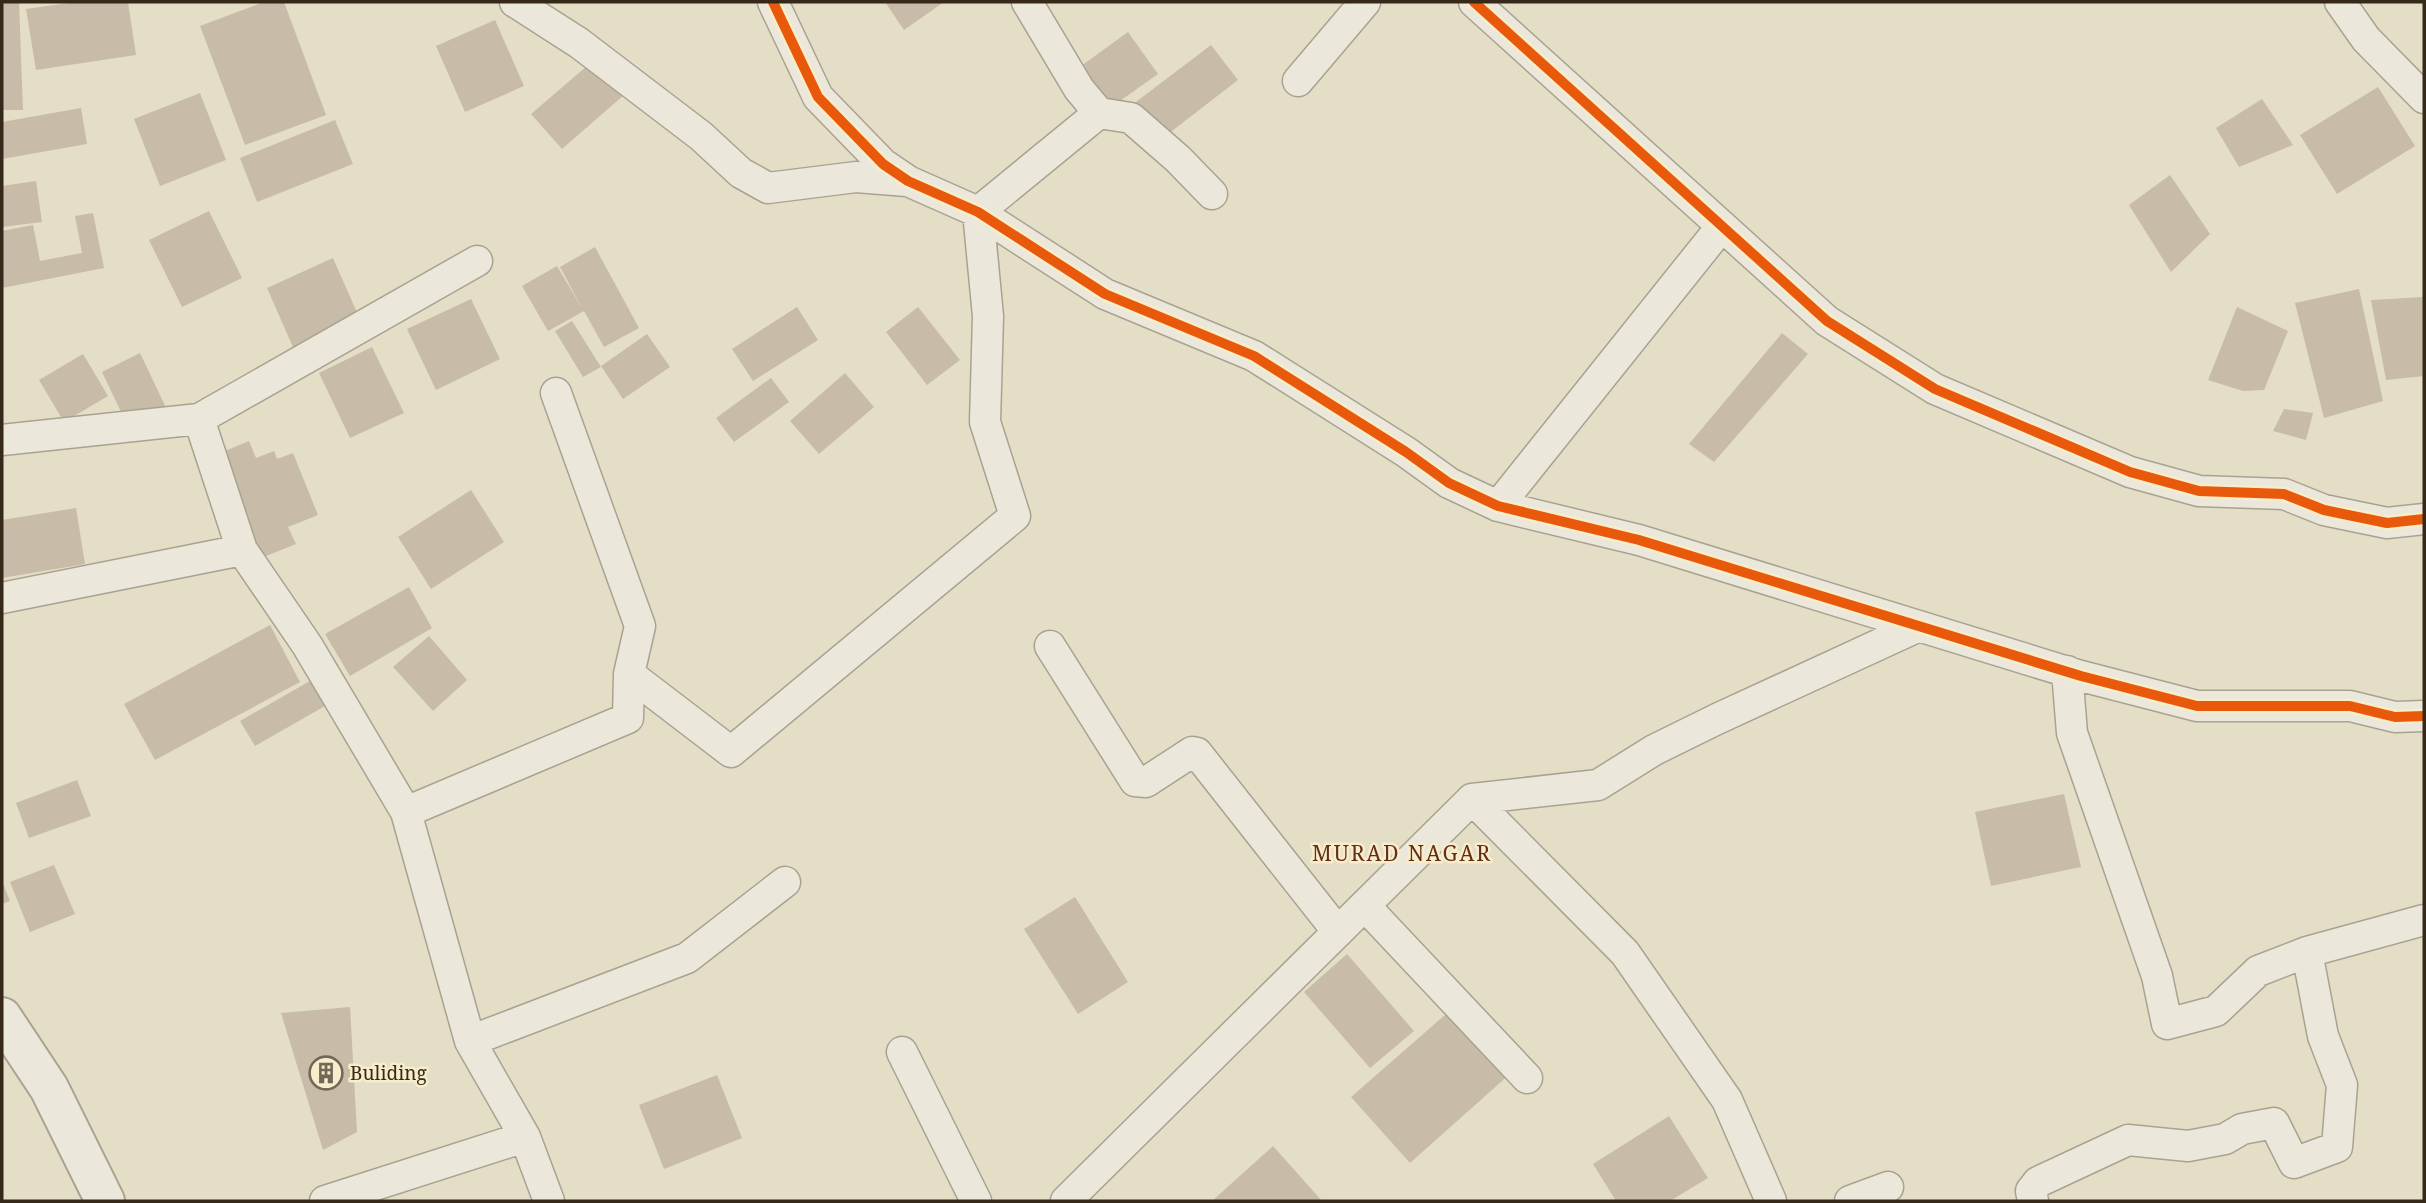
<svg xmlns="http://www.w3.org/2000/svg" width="2426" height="1203" viewBox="0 0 2426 1203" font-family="'Noto Serif',serif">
<rect width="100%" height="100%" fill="#e4dec7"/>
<path fill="#c8bba8" d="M2,2H19L23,110H2Z
M76,2H128L136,55L36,70L26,9Z
M264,2H284L326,115L245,145L200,26Z
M885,2H944L904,30Z
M495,20L524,86L465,112L436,46Z
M1128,32L1158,74L1110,108L1081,66Z
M1211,45L1238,80L1159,141L1132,105Z
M594,60L624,95L562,149L531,114Z
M2378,87L2415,146L2337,194L2300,135Z
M200,93L226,160L160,186L134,119Z
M2262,99L2293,145L2239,167L2216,128Z
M81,108L87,144L2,159V122Z
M335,120L353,164L257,202L240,158Z
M2170,175L2210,234L2171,272L2129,205Z
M36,181L42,222L2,227V186Z
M209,211L242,278L182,307L149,240Z
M93,213L104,268L2,288V231L33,225L40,261L82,253L75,216Z
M595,247L639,328L604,347L584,311L548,331L522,286L557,266L582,308L560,267Z
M333,258L362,324L296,354L267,288Z
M2359,289L2383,401L2324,418L2295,303Z
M2424,297V376L2386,380L2371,300Z
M471,299L500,359L436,390L407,329Z
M797,307L818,340L753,381L732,349Z
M918,307L960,360L927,385L886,332Z
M2237,307L2288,331L2264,390L2243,391L2208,380Z
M572,321L601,367L583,377L555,331Z
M1782,333L1808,354L1714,462L1689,444Z
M647,334L670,367L623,399L601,366Z
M372,347L404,413L350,438L319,373Z
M140,353L169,414L124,418L102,372Z
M83,354L108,396L64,422L39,380Z
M845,373L874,407L819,454L790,421Z
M771,378L789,402L734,442L716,418Z
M2284,409L2313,413L2306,440L2273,431Z
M249,441L256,458L274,451L277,459L293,453L318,515L288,527L296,544L256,560L213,456Z
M471,490L504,542L431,589L398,537Z
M76,508L85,564L2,578V520Z
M409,587L432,628L350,676L325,634Z
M270,625L300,682L155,760L124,704Z
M429,636L467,680L433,711L393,667Z
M317,677L332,702L255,746L240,721Z
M77,780L91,816L29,838L16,803Z
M2064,794L2081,867L1991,886L1975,812Z
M54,865L75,914L30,932L10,882Z
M2,881L10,901L2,904Z
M1075,897L1128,982L1078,1014L1024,929Z
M1347,954L1414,1031L1370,1068L1304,992Z
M350,1007L357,1132L323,1150L281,1013Z
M1453,1008L1511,1073L1410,1163L1351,1097Z
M717,1075L742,1138L664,1169L639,1105Z
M1669,1116L1708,1178L1670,1201H1616L1593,1164Z
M1273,1146L1322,1201H1212Z"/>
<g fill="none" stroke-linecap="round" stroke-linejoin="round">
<defs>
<path id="minor" d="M515,2L579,43L701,136L741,173L768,188L856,177L907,181
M773,2L818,97L883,164L908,181L978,212L1105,294L1254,356L1406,452L1449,483L1498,506L1639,540L2081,676L2197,706H2350L2395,717L2424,716
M1027,2L1079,89L1099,113L1131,118L1178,159L1212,194
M1474,2L1827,321L1935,389L2130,472L2199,491L2284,494L2324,510L2387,523L2424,519
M2340,2L2366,39L2424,98
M1298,81L1365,2
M199,419L477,261
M2,440L199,419L242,550L307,645L406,812L470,1041L525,1137L549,1201
M1498,506L1722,226
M2,598L242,550
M1050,646L1135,781L1146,782L1192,752L1197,753L1338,932
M2067,671L2072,733L2157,976L2167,1024L2216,1011L2258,971L2307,952L2424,920
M629,674L731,752L1015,516L985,422L988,316L978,212L1099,113
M1472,799L1625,953L1727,1100L1771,1201
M406,812L628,718L629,674L640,626L556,393
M1365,906L1527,1078
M470,1041L687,958L785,882
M902,1052L976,1201
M325,1201L525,1137
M1066,1201L1472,799L1598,785L1654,750L1717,719L1919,626
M1850,1201L1888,1187
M2033,1201L2031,1191L2038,1182L2128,1140L2188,1146L2225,1139L2242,1129L2274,1123L2294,1163L2337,1147L2342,1085L2323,1036L2307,952"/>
<path id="tertiary" d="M2,1017L49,1088L105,1201"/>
</defs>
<use href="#minor" stroke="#a8a291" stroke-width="33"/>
<use href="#tertiary" stroke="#a8a291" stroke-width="42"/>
<use href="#minor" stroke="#ebe7da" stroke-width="30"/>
<use href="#tertiary" stroke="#ebe7da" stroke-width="38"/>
<defs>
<path id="cycleway" d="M773,2L818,97L883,164L908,181L978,212L1105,294L1254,356L1406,452L1449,483L1498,506L1639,540L2081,676L2197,706H2350L2395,717L2424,716
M1474,2L1827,321L1935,389L2130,472L2199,491L2284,494L2324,510L2387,523L2424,519"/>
</defs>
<use href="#cycleway" stroke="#f7edcb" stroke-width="15"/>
<use href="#cycleway" stroke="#e8590c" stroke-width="10"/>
</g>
<defs>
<symbol id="building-ring" viewBox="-11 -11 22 22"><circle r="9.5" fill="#f7edcb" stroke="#736857" stroke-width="1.5"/><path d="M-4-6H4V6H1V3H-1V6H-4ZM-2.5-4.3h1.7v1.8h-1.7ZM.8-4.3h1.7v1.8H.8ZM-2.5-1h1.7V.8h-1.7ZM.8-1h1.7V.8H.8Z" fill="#736857"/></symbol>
</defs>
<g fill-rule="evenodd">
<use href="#building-ring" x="307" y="1054" width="38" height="38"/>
</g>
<g text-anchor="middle" stroke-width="5" stroke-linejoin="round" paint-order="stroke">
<g font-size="19" fill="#36291a" stroke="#f7edcb" text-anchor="start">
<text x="350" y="1080">Buliding</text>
</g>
<g font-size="21" letter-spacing="2" fill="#652d17" stroke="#f7edcb">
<text x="1402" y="861">MURAD NAGAR</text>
</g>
</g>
<rect width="2426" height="1203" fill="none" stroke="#36291a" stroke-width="7"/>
</svg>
